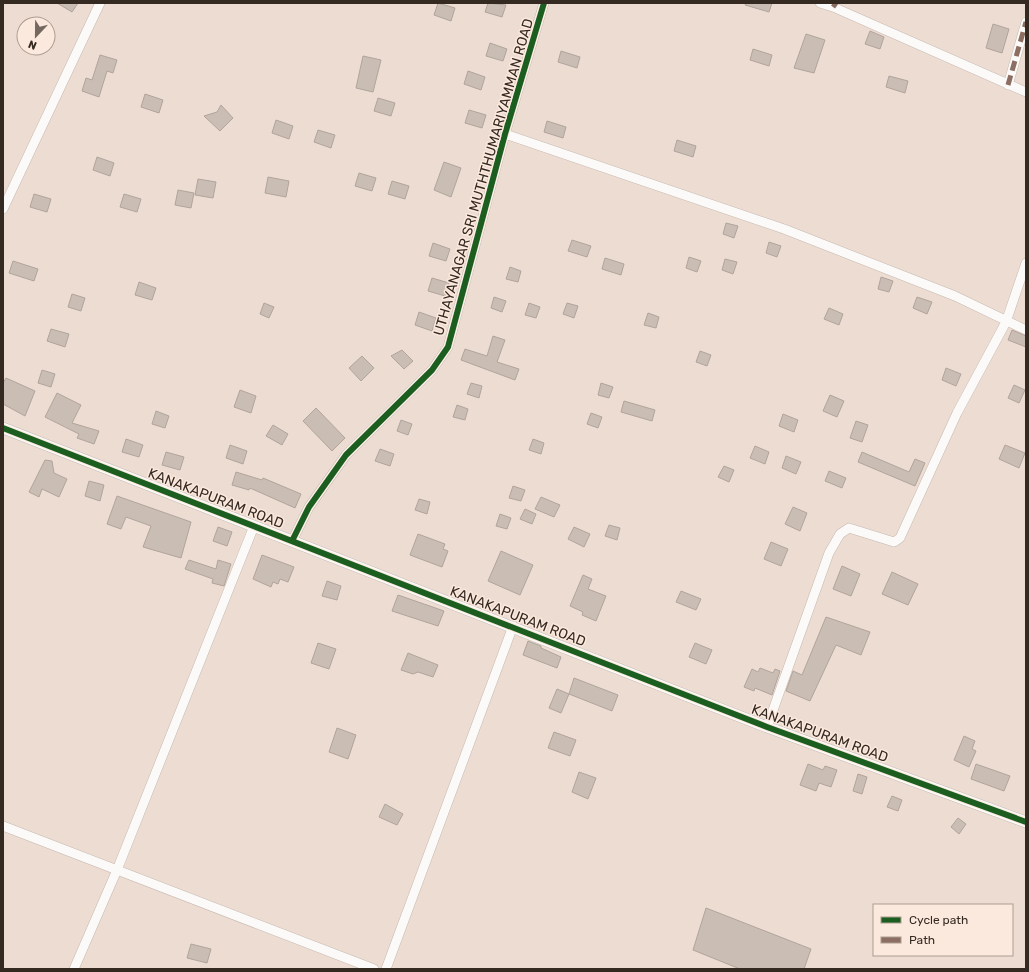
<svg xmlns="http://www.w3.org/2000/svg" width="1029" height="972" viewBox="0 0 1029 972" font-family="Rubik,sans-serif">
<rect width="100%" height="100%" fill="#eddcd1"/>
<path fill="#cabdb4" stroke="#b1a49c" d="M57,3H78L72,12Z
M438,3L455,8L451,21L434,15Z
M488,3L506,5L502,17L485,12Z
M746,3H772L769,12L745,5Z
M993,24L1009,29L1002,53L986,48Z
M870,31L884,37L880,49L865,44Z
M806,34L825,40L814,73L794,68Z
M490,43L507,49L503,61L486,56Z
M753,49L772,55L769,66L750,60Z
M561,51L580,57L577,68L558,62Z
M100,55L117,60L113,73L107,71L99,97L82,91L86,78L92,80Z
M363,56L381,60L373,92L356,88Z
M468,71L485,77L481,90L464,84Z
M889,76L908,81L905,93L886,87Z
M145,94L163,100L159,113L141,107Z
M378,98L395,103L391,116L374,111Z
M221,105L233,118L220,131L204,116L217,112Z
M469,110L486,115L482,128L465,123Z
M276,120L293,126L289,139L272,133Z
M547,121L566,127L563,138L544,132Z
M318,130L335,135L331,148L314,142Z
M677,140L696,146L693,157L674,151Z
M97,157L114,163L110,176L93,170Z
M444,162L461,168L451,197L434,190Z
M359,173L376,178L372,191L355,186Z
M268,177L289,181L286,197L265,193Z
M198,179L216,182L213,198L195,195Z
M392,181L409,186L405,199L388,194Z
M178,190L194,193L191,208L175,205Z
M34,194L51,199L47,212L30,207Z
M124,194L141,199L137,212L120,207Z
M726,223L738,226L734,238L723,234Z
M572,240L591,246L587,257L568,251Z
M769,242L781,246L777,257L766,253Z
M433,243L450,249L446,261L429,256Z
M689,257L701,261L697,272L686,268Z
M605,258L624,264L621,275L602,269Z
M725,259L737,262L733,274L722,270Z
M13,261L38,269L34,281L9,273Z
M510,267L521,271L518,282L506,279Z
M881,277L893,281L889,292L878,289Z
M432,278L449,283L445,296L428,291Z
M139,282L156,288L152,300L135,295Z
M72,294L85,298L81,311L68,307Z
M494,297L506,301L502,312L491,308Z
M917,297L932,302L927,314L913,308Z
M264,303L274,307L269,318L260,314Z
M529,303L540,307L536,318L525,315Z
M567,303L578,306L574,318L563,314Z
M829,308L843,314L839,325L824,319Z
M419,312L436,318L432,331L415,325Z
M648,313L659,317L656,328L644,325Z
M51,329L69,334L65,347L47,341Z
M1012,330L1026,336V347L1008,340Z
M493,336L505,340L497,362L519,369L515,380L461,360L465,349L487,356Z
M402,350L413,361L404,369L391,356Z
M700,351L711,355L707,366L696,362Z
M362,356L374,368L361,381L349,368Z
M946,368L961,374L956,386L942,380Z
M42,370L55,374L51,387L38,383Z
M6,378L35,391L25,416L3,404V383Z
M471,383L482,386L479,398L467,394Z
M601,383L613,387L609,398L598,395Z
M1014,385L1025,390L1019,403L1008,398Z
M240,390L256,396L251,413L234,407Z
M57,393L81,405L72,423L99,431L94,444L77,438L79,434L45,417Z
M830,395L844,401L837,417L823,411Z
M624,401L655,410L652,421L621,412Z
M457,405L468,409L465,420L453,417Z
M316,408L345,438L332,451L303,421Z
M156,411L169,416L165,428L152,424Z
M591,413L602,417L598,428L587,424Z
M783,414L798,420L794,432L779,426Z
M401,420L412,424L408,435L397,431Z
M856,421L868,425L862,442L850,438Z
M273,425L288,434L282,445L266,436Z
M126,439L143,445L139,457L122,452Z
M533,439L544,443L541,454L529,450Z
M230,445L247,451L243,464L226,458Z
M1005,445L1025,453L1019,468L999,459Z
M755,446L769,452L765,464L750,458Z
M380,449L394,454L390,466L375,461Z
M166,452L184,457L180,470L162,465Z
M862,452L909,472L915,459L925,463L915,486L858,462Z
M786,456L801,462L796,474L782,468Z
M45,460L52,461L54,473L67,479L59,497L42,489L39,497L29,492Z
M724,466L734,470L729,482L718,477Z
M829,471L846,478L842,488L825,481Z
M236,472L262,480L263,478L301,494L295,508L250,488L249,490L232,485Z
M89,481L104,485L100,501L85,496Z
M513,486L525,490L521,501L509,498Z
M117,496L191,522L181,558L143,547L151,526L126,517L121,529L107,524Z
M541,497L560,505L554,517L535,509Z
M419,499L430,502L427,514L415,510Z
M793,507L807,513L800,531L785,524Z
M525,509L536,514L532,524L520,519Z
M500,514L511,518L507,529L496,526Z
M609,525L620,528L617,540L605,536Z
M218,527L232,532L227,546L213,541Z
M574,527L590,534L584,547L568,539Z
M418,534L445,544L443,549L448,551L442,567L410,555Z
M771,542L788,549L781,566L764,559Z
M501,551L533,565L520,595L488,581Z
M262,555L294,567L288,582L280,579L278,584L273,582L271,587L253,579Z
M189,560L216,569L218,560L231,564L224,586L212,583L213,579L185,569Z
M842,566L860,574L851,596L833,589Z
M892,572L918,584L908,605L882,594Z
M583,575L592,579L588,589L606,596L596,621L582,615L583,612L570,606Z
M327,581L341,586L337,600L322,596Z
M681,591L701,599L696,610L676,602Z
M398,595L444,611L438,626L392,611Z
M826,617L870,632L861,655L836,645L810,701L786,691L793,671L802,675Z
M528,641L541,646V648L561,657L557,668L523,655Z
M318,643L336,649L329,669L311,663Z
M695,643L712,650L706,664L689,657Z
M408,653L438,665L433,677L418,672L413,674L401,670Z
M760,668L773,673L775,669L780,671L772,695L755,688L754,691L744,687L752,669L758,672Z
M574,678L618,695L612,711L569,694Z
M557,689L569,694L561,713L549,708Z
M337,728L356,735L348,759L329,752Z
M554,732L576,740L570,756L548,748Z
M964,736L975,741L972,749L976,751L969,767L954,760Z
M808,764L823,770L825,766L837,770L831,787L819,783L816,791L800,785Z
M976,764L1010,776L1004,791L971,779Z
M579,772L596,778L588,799L572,792Z
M858,774L867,777L862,794L853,791Z
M892,796L902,800L898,811L887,807Z
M385,804L403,814L397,825L379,817Z
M958,818L966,824L959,834L951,827Z
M706,908L811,949L804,969H740L693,950Z
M191,944L211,949L207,963L187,958Z"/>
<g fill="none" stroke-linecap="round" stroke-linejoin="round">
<defs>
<path id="minor" d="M820,3L833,7L1026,92
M1008,85L1026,22
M505,134L784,229L955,296L1026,330
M3,209L100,3
M292,541L309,507L346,455L432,370L448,347L505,134L544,3
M767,727L829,553L840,534L849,528L894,542L900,538L957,413L1006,322L1026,263
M3,826L374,969
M74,969L117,870L254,526
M386,969L513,626"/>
<path id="tertiary" d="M3,428L767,727L1026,822"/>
</defs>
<use href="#minor" stroke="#c5b9b1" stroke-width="10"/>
<use href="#tertiary" stroke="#c5b9b1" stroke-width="12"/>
<use href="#minor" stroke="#fcfaf8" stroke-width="9"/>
<use href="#tertiary" stroke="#fcfaf8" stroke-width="11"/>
<path stroke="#8d6e63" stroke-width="5" stroke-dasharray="10 5" stroke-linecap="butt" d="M833,7L836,3
M1008,85L1026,22"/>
<defs>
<path id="cycleway" d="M3,428L767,727L1026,822
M292,541L309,507L346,455L432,370L448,347L505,134L544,3"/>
</defs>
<use href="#cycleway" stroke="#fce9dd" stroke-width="8"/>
<use href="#cycleway" stroke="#1b5e20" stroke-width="6"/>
</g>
<g text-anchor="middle" stroke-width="3" stroke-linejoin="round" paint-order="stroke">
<g font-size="14" fill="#352a22" stroke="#fce9dd">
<text transform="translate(483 177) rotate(-74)" y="5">UTHAYANAGAR SRI MUTHTHUMARIYAMMAN ROAD</text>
<text transform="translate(216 498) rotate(21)" y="5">KANAKAPURAM ROAD</text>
<text transform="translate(518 616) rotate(21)" y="5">KANAKAPURAM ROAD</text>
<text transform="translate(820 733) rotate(20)" y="5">KANAKAPURAM ROAD</text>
</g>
</g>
<rect width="1029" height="972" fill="none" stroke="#352a22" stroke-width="8"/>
<rect x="873" y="904" width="140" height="52" fill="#fce9dd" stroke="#ac9d92"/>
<rect x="881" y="917" width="20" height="6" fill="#1b5e20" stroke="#ac9d92"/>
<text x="909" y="924" font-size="12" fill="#352a22">Cycle path</text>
<rect x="881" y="937" width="20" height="6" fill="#8d6e63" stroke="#ac9d92"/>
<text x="909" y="944" font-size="12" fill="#352a22">Path</text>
<g transform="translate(36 36) rotate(202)"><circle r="19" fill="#fce9dd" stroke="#ac9d92"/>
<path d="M0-3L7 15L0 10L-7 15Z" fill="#75685f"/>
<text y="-6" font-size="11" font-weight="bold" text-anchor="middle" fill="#352a22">N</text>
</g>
</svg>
